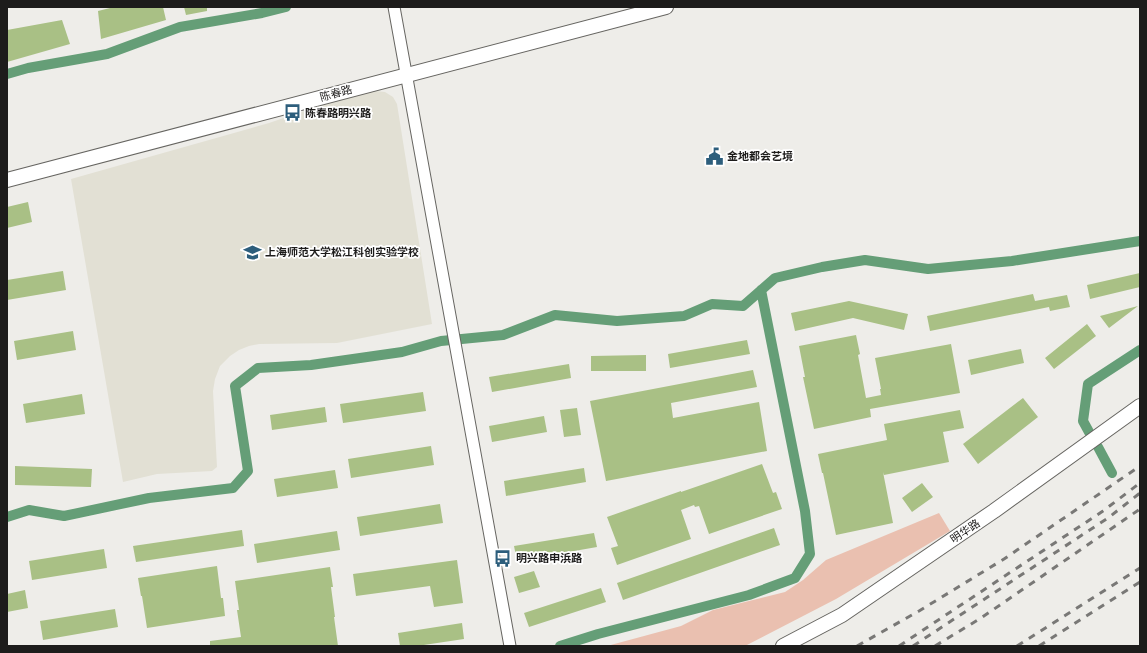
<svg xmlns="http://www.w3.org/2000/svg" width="1147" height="653" viewBox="0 0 1147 653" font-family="'Work Sans','Noto Sans SC',sans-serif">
<rect width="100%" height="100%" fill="#eeede9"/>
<path fill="#e2e0d4" d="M375,91L385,92L393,97L397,104L432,324L337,343L259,344L249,346L239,350L230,356L220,366L215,379L213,391L217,467L212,471L157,474L123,482L71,179L269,123L345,97Z"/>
<path fill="#eac0b0" d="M939,513L950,531L836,599L745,646H607L681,626L713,610L785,592L803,580L826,560Z"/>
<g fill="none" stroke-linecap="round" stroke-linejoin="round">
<path stroke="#659e77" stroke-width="10" d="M7,74L28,68L107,54L180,27L262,13L286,7
M1089,432L1083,421L1088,384L1140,350
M1098,447L1112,473
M7,517L29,510L64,516L149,498L233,488L248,471L235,386L258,368L311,365L402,352L441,341L503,335L555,315L617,321L684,316L712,304L743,306L775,278L822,267L865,260L928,269L1012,261L1140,241
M560,646L598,634L749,595L795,578L810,554L805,511L761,290"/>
</g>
<path fill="#a9c085" d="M114,7H163L166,20L101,39L98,11Z
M184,7H207V11L186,15Z
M62,20L70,44L7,62V30Z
M28,202L32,222L7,228V207Z
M63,271L66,290L7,300V280Z
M1140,273V287L1090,299L1087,285Z
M1033,294L1035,301L1067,295L1070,307L1050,311L1049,307L930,331L927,316Z
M849,301L908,314L904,330L853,318L795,331L791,313Z
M1138,306L1109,328L1100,316Z
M1087,324L1096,336L1054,369L1045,358Z
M73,331L76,350L17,360L14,341Z
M856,335L860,354L858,355L866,398L881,395L880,389H881L875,358L951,344L960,393L870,409L871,417L814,429L803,377H805L799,346Z
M747,340L750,354L670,368L668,354Z
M1021,349L1024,363L971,375L968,360Z
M646,355V371H591V356Z
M569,364L571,378L492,392L489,377Z
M753,370L757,387L671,403L673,418L759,402L767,451L606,481L590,401Z
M423,392L426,411L343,423L340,404Z
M82,394L85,414L26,423L23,404Z
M1023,398L1038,417L978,464L963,444Z
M325,407L327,422L272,430L270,415Z
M577,408L581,435L564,437L560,410Z
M960,410L964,428L943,432L949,462L884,475L883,472L893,523L836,535L823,473H822L818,454L887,440L884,424Z
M544,416L547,432L492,442L489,426Z
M431,446L434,465L351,478L348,459Z
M762,464L773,493L776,492L782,509L709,534L699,506L695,507L694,505L681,510L691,539L617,565L611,548L618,546L607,517L681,491V492Z
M15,466L92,469L91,487L15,485Z
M584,468L586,482L506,496L504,481Z
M335,470L338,488L277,497L274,479Z
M922,483L933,497L912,512L902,498Z
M440,504L443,523L360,536L357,517Z
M774,528L780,545L623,600L617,583Z
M242,530L244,546L136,562L133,546Z
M337,531L340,550L257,563L254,544Z
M594,533L597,547L517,561L514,546Z
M104,549L107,568L32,580L29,561Z
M457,560L463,603L434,607L430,586L356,596L353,574Z
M217,566L221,598H223L225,616L147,628L142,596H141L138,578Z
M330,567L333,587H331L335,617H334L338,646H210V641L241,637L237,610H239L235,581Z
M534,571L540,587L519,593L514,577Z
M601,588L606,602L529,627L524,613Z
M25,590L28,608L7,612V594Z
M115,609L118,627L43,640L40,621Z
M462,623L464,639L417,646H400L398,633Z"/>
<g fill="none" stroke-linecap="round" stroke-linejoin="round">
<defs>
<path id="minor" d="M394,7L510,646"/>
<path id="tertiary" d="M7,180L666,7
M783,646L842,615L994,511L1140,406"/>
</defs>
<use href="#minor" stroke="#666561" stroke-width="13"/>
<use href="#tertiary" stroke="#666561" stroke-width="16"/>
<use href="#minor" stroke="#fff" stroke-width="11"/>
<use href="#tertiary" stroke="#fff" stroke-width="14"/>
<path stroke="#797876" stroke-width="3" stroke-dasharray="7 7" stroke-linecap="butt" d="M857,646L919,611L1004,559L1140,466
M899,646L1103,511L1140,483
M913,646L1108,518L1140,493
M935,646L981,618L1140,509
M1017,646L1140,568
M1039,646L1140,582"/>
</g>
<defs>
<symbol id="bus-bare" viewBox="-9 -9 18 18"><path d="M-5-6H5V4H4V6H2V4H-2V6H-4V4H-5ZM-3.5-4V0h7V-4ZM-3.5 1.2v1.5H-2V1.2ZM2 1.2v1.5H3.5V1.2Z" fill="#2d5e7c" stroke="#fff" stroke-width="2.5" paint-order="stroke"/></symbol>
<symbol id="civic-bare" viewBox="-9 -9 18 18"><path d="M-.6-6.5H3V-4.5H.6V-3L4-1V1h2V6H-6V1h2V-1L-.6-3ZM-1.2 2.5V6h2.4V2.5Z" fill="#2d5e7c" stroke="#fff" stroke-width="2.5" paint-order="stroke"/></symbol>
<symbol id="school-bare" viewBox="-9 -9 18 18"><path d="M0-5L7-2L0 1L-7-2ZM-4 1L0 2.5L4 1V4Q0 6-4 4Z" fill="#2d5e7c" stroke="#fff" stroke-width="2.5" paint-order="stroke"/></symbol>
</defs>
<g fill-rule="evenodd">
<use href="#bus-bare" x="280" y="100" width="25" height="25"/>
<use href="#civic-bare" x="702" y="144" width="25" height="25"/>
<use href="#school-bare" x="240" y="240" width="25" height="25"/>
<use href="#bus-bare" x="490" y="546" width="25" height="25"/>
</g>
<g text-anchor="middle" stroke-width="3.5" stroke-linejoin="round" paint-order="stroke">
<g font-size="11" fill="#1d1c1b" stroke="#fff">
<text transform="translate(336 93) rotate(-15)" y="4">陈春路</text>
<text transform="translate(965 531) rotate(-34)" y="4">明华路</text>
</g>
<g font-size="11" font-weight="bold" fill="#1d1c1b" stroke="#fff" text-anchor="start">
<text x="305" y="117">陈春路明兴路</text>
<text x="727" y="160">金地都会艺境</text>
<text x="265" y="256">上海师范大学松江科创实验学校</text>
<text x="516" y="562">明兴路申浜路</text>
</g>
</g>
<rect width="1147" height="653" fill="none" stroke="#1d1c1b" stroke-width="16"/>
</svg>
